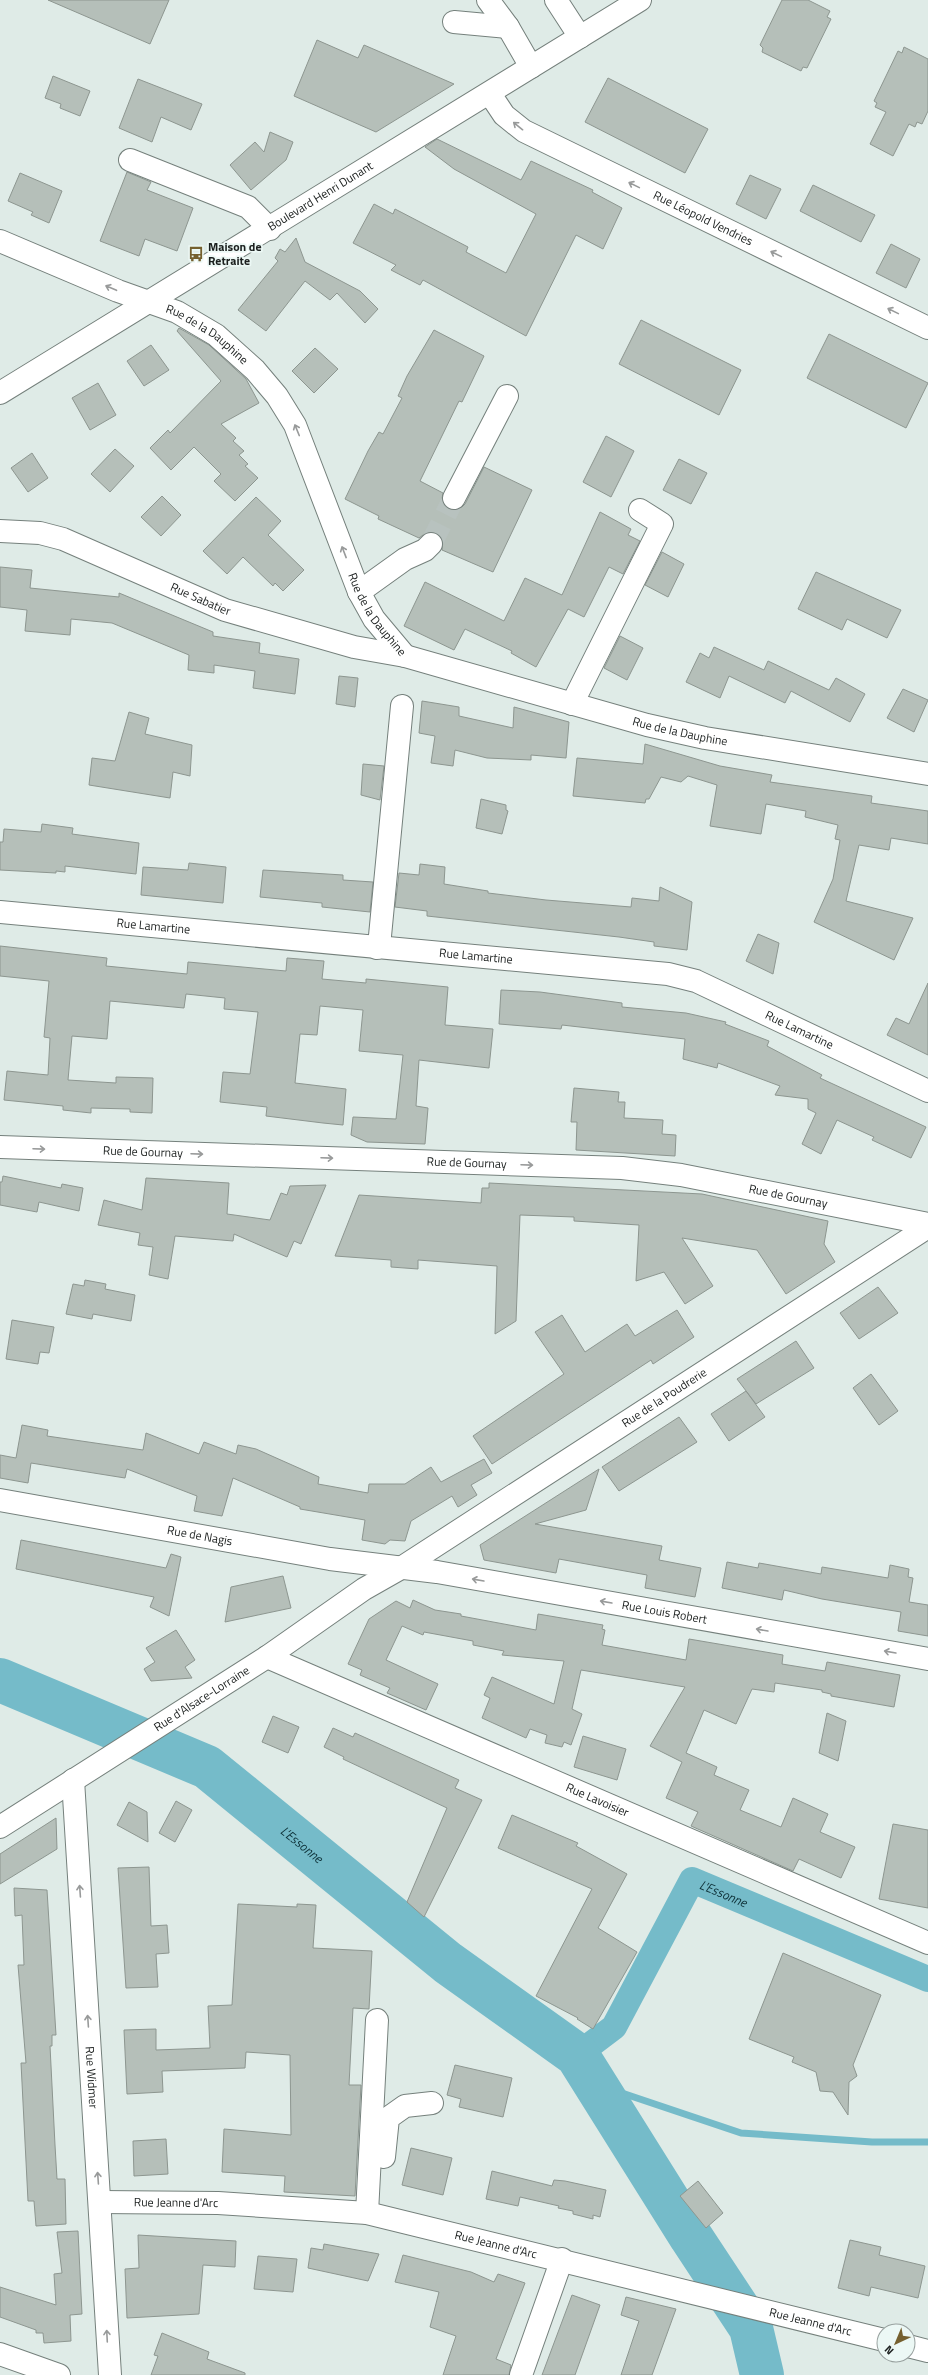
<svg xmlns="http://www.w3.org/2000/svg" width="928" height="2375" viewBox="0 0 928 2375" font-family="'Titillium Web',sans-serif">
<rect width="100%" height="100%" fill="#dfebe7"/>
<g fill="none" stroke-linecap="round" stroke-linejoin="round">
<path stroke="#75bbc9" stroke-width="7" d="M577,2055L613,2090L741,2133L872,2142H928"/>
<path stroke="#75bbc9" stroke-width="26" id="s1" d="M577,2055L614,2027L692,1880L928,1979"/>
<path stroke="#75bbc9" stroke-width="44" id="s2" d="M0,1680L207,1767L448,1963L577,2055L691,2237L751,2328L762,2375"/>
</g>
<path fill="#b5bfb9" stroke="#8d9690" d="M48,0H169L150,44Z
M782,0H808L830,11L827,17L831,19L807,68L803,67L801,71L762,52L763,48L760,45Z
M317,40L358,58L364,45L454,84L376,132L294,96Z
M904,47L928,59V111L922,124L917,122L915,127L909,124L893,156L870,144L886,112L875,107L877,103L874,101L898,51L902,53Z
M53,76L90,91L80,116L60,108L61,104L45,98Z
M608,78L708,129L685,173L585,122Z
M138,79L202,104L191,130L161,117L152,142L119,128Z
M270,132L293,142L286,160L251,190L230,165L255,142L264,152Z
M437,139L521,180L531,161L593,190L592,192L622,208L603,249L576,235L526,336L423,280L420,285L391,270L396,265L353,243L374,204L393,214L395,209L468,247L466,252L506,273L536,214L454,169L425,147Z
M127,172L151,182L147,190L193,208L177,251L145,239L139,256L100,241Z
M20,173L62,191L49,223L31,215L33,212L8,201Z
M750,175L781,189L766,219L736,204Z
M813,185L875,215L861,242L800,211Z
M296,238L305,262L360,291L378,309L365,323L337,293L330,300L305,281L266,331L238,310L278,261L275,258L280,249L285,252Z
M891,244L920,259L906,288L876,273Z
M641,320L741,370L719,415L619,364Z
M179,328L209,345L246,379L259,403L221,424L236,438L233,441L244,451L239,455L248,464L245,466L258,478L235,501L214,481L221,474L194,447L171,470L150,448L168,430L170,433L221,381L177,331Z
M434,330L484,356L462,402L459,401L420,481L443,493L442,499L444,505L454,510L460,509L465,504L484,467L532,490L493,572L442,550L443,540L435,532H427L419,538L378,519L379,516L345,499L368,451L379,432L383,434L402,398L398,396L407,376Z
M829,334L928,383L906,428L807,378Z
M151,345L169,370L144,386L127,361Z
M315,348L338,369L314,393L292,371Z
M98,383L116,415L90,430L72,398Z
M606,436L634,451L611,497L583,482Z
M115,449L134,466L110,492L91,474Z
M32,453L48,478L28,492L11,468Z
M679,459L707,473L691,504L663,490Z
M162,496L181,515L161,536L141,517Z
M256,497L281,521L268,535L304,570L283,591L275,583L273,586L243,557L227,574L203,551Z
M600,512L631,529L628,535L640,541L623,574L609,567L584,617L568,609L536,667L511,653L512,651L465,629L454,650L404,626L425,582L504,621L525,578L562,595Z
M662,552L684,564L668,597L645,585Z
M0,567L32,570L30,588L119,597V593L213,632V636L260,643L259,653L299,659L295,694L253,688L255,671L214,665V673L188,670L189,655L112,623L71,619L70,635L25,631L27,610L0,607Z
M816,572L901,610L887,638L847,619L842,630L798,609Z
M620,636L643,648L627,680L604,668Z
M714,647L764,670L768,661L829,690L836,678L865,694L850,722L791,691L785,703L729,676L720,698L686,682L700,653L709,658Z
M339,676L358,678L355,707L336,704Z
M903,689L928,700L914,732L887,718Z
M422,701L459,707V716L513,728L514,707L569,722L566,758L531,755V760L487,758L455,750L453,766L431,763L435,736L419,733Z
M129,712L149,718L145,734L192,745L190,776L173,772L170,798L89,785L92,758L115,761Z
M645,744L720,766L772,775L770,782L872,796L871,803L928,811V844L891,838L889,850L859,845L846,901L913,918L894,960L814,922L833,879L840,840L835,839L838,825L805,817L806,811L766,804L761,834L710,826L717,785L688,776L681,782L661,777L649,799H646L645,803L573,796L577,758L643,764Z
M363,764L384,766L380,800L361,795Z
M481,799L506,805V810L508,811L502,834L476,828Z
M42,824L73,828L72,834L139,843L136,874L65,866V872L56,871V873L0,870V842H3L4,829L41,832Z
M189,863L226,867L223,903L141,895L143,867L188,870Z
M420,864L445,867L444,884L488,891V893L546,900L631,907L632,898L659,901L660,887L692,902L687,950L654,946V942L619,937L427,916V911L395,907L399,873L419,875Z
M263,870L343,875V880L373,882L370,912L322,907V903L260,897Z
M758,934L779,943L773,974L746,961Z
M0,946L107,958L106,966L187,974L188,962L286,971L287,958L324,961L322,979L366,983V979L448,987L445,1025L493,1029L489,1068L419,1060L416,1106L428,1108L425,1144L367,1142L351,1135L353,1117L396,1119L403,1055L359,1051L363,1010L320,1006L317,1035L300,1034L295,1083L346,1089L343,1125L323,1123L266,1116L267,1107L220,1102L223,1072L250,1074L258,1012L224,1009L225,998L186,994L184,1008L110,1001L107,1039L72,1036L68,1080L116,1083V1077L153,1078L152,1113L130,1112V1109L91,1108V1113L63,1110V1106L4,1100L7,1071L48,1075L50,1038L44,1037L49,981L0,976Z
M928,983V1055L887,1035L896,1018L909,1024Z
M501,990L540,992L622,1003V1007L686,1013L726,1022L725,1024L769,1041L767,1046L822,1075L820,1078L926,1127L911,1158L872,1140L874,1137L837,1120L821,1154L802,1144L816,1113L808,1109V1099L775,1095L780,1086L718,1063L717,1068L683,1059L685,1039L562,1025L561,1029L499,1024Z
M574,1088L619,1092L618,1102H625L624,1118L663,1120L662,1134L676,1135L675,1156L576,1150L577,1122H571Z
M3,1176L61,1188L62,1184L83,1188L79,1211L39,1202L37,1212L0,1205V1182H2Z
M146,1178L229,1183L227,1214L270,1220L281,1193L287,1195L290,1186L326,1185L301,1244L294,1241L287,1257L234,1234L233,1241L175,1236L168,1279L149,1275L153,1247L138,1245L140,1233L98,1225L104,1200L142,1210Z
M489,1183L702,1194L828,1221L824,1244L835,1262L786,1294L757,1250L682,1238L713,1286L685,1304L664,1272L636,1281L639,1225L574,1221V1217L520,1215L516,1321L495,1334L497,1266L418,1260V1269L391,1267V1260L335,1256L359,1195L481,1203L482,1188H489Z
M85,1280L106,1284L105,1289L135,1295L131,1321L93,1314L92,1319L66,1314L73,1284L84,1286Z
M878,1287L898,1313L859,1339L840,1313Z
M677,1310L694,1337L653,1364L651,1360L492,1464L473,1436L564,1374L535,1332L562,1315L585,1352L627,1324L635,1336Z
M12,1320L54,1327L49,1353L40,1352L38,1364L6,1359Z
M796,1341L814,1368L756,1404L737,1379Z
M871,1374L898,1411L879,1425L853,1388Z
M746,1391L765,1417L729,1441L711,1414Z
M679,1417L697,1442L619,1491L602,1467Z
M22,1425L48,1430L47,1436L143,1450L146,1433L199,1454L204,1442L236,1454L238,1445L256,1449L319,1477L318,1484L368,1493L369,1484H405L431,1467L441,1482L484,1459L492,1473L471,1485L477,1495L458,1507L452,1496L411,1521L405,1541L390,1540L385,1544L362,1540L365,1520L300,1509V1507L233,1478L222,1516L194,1511L197,1496L127,1469L125,1478L31,1463L28,1483L0,1478V1455L16,1458Z
M599,1469L586,1510L535,1524L662,1546L659,1560L701,1568L695,1597L645,1588L647,1575L559,1559L556,1573L484,1560L480,1545Z
M21,1540L166,1568L171,1554L181,1557L169,1616L150,1607L154,1597L16,1569Z
M727,1562L758,1568L759,1563L821,1574L822,1567L888,1578L890,1565L909,1569L908,1577L913,1578L909,1602L928,1605V1636L898,1631L901,1612L822,1599L784,1590L782,1600L722,1588Z
M283,1576L291,1608L225,1622L231,1587Z
M413,1600L435,1610L461,1614V1616L536,1630L538,1614L603,1625L602,1629L605,1630L602,1645L686,1660L689,1639L783,1655L782,1664L825,1671L827,1662L900,1675L894,1707L831,1696V1694L822,1692V1690L775,1683L774,1692L752,1689L736,1724L704,1710L686,1753L717,1767L714,1775L749,1790L740,1810L781,1827L793,1798L828,1814L820,1832L855,1847L841,1878L799,1859L793,1871L691,1826L698,1812L666,1798L682,1762L650,1746L685,1687L581,1670L572,1709L582,1714L571,1745L564,1742L562,1747L545,1743L547,1735L530,1729L526,1738L482,1718L490,1698L484,1695L492,1677L554,1704L564,1661L502,1655L504,1651L473,1645V1641L424,1632L423,1635L402,1626L386,1660L438,1684L426,1710L387,1693L390,1688L360,1675L362,1670L348,1664L369,1619L396,1601L410,1608Z
M176,1630L195,1660L185,1667L192,1678L151,1681L144,1669L155,1662L146,1648Z
M827,1713L846,1721L838,1761L819,1753Z
M273,1716L299,1727L288,1753L262,1742Z
M333,1728L353,1737L355,1733L459,1780L455,1788L482,1800L424,1917L407,1902L447,1808L343,1759L344,1757L324,1747Z
M583,1736L626,1749L617,1780L574,1767Z
M176,1801L192,1810L175,1842L159,1833Z
M129,1802L147,1812L148,1842L117,1825Z
M512,1815L578,1843L576,1846L627,1874L598,1928L637,1952L593,2029L577,2019L578,2018L536,1996L592,1889L498,1848Z
M56,1818L57,1849L0,1884V1854Z
M893,1824L928,1830V1908L879,1899Z
M149,1867L151,1926L167,1925L169,1953L156,1954L158,1987L126,1988L118,1868Z
M14,1888L47,1890L56,2035H52V2046H50L55,2145L57,2179H65L66,2224L36,2226L34,2201H28L21,2063H26L18,1965H24L22,1915L15,1916Z
M238,1904L297,1907V1904L316,1905L313,1948L372,1951L369,2009L353,2008L349,2085H361L355,2196L284,2192L285,2176L222,2172L224,2129L291,2135L290,2055L246,2052L245,2068L162,2071L163,2092L127,2094L124,2030L156,2029V2050L210,2048L208,2006L232,2005Z
M783,1953L881,1995L853,2065L857,2076L849,2082L848,2115L833,2092L820,2091L816,2072L792,2062L794,2057L749,2039Z
M455,2065L512,2078L503,2117L459,2107L461,2099L447,2095Z
M166,2139L168,2174L134,2176L133,2141Z
M411,2148L452,2158L443,2195L402,2185Z
M492,2171L552,2186L554,2180L565,2181L606,2190L600,2217L593,2215V2219L573,2214V2211L558,2208L559,2206L520,2197L518,2206L486,2199Z
M698,2181L723,2213L706,2228L680,2196Z
M78,2231L82,2314L70,2315L71,2341L44,2343L43,2333H36V2330L0,2317V2287L56,2305L54,2274L62,2273L57,2232Z
M138,2235L236,2241L235,2267L203,2265L199,2314L127,2318L125,2269L139,2268Z
M850,2240L881,2247L879,2255L925,2266L918,2298L871,2287L869,2296L838,2288Z
M324,2244L379,2254L368,2281L308,2268L311,2248L323,2250Z
M403,2255L471,2272L494,2282L498,2274L525,2283L496,2359L511,2365L509,2375H443L456,2336L430,2327L439,2292L395,2282Z
M258,2256L297,2259L293,2292L254,2289Z
M572,2295L600,2305L575,2375H542Z
M626,2297L676,2309L652,2375H621L639,2321L621,2315Z
M162,2333L209,2352L207,2359L245,2373V2375H151L158,2356L154,2355Z"/>
<g fill="none" stroke-linecap="round" stroke-linejoin="round">
<path stroke="#b8c2bf" stroke-width="22" stroke-dasharray="22 11" stroke-linecap="butt" d="M431,544L454,498"/>
<defs>
<g id="minor">
<path d="M488,0L508,27L531,67"/>
<path d="M556,0L580,37"/>
<path d="M454,22L508,27"/>
<path id="s3" d="M490,94L504,115L524,131L928,328"/>
<path d="M130,160L248,207L270,229"/>
<path id="s4" d="M0,241L118,291L177,312L216,335L255,370L277,396L295,425L359,592L374,619L405,656"/>
<path d="M454,498L507,396"/>
<path id="s5" d="M0,531L40,533L63,539L225,610L354,647L405,656L647,725L705,738L928,774"/>
<path d="M359,592L405,559L425,550L431,544"/>
<path d="M572,704L662,524L640,510"/>
<path id="s6" d="M0,912L668,974L696,981L928,1091"/>
<path d="M377,948L380,936L402,706"/>
<path id="s7" d="M0,1147L622,1168L681,1175L928,1224"/>
<path id="s8" d="M0,1500L330,1559L437,1572L928,1659"/>
<path id="s9" d="M267,1657L928,1943"/>
<path id="s10" d="M73,1780L110,2375"/>
<path id="s11" d="M0,1827L267,1657L364,1589L401,1568L928,1227"/>
<path d="M384,2157L388,2118L405,2106L432,2103"/>
<path id="s12" d="M100,2202L218,2203L367,2213L884,2340"/>
<path d="M367,2213L377,2020"/>
<path d="M908,2346L928,2351"/>
<path d="M0,2354L59,2375"/>
<path d="M521,2375L562,2259"/>
</g>
<g id="major">
<path id="s13" d="M0,393L640,0"/>
</g>
</defs>
<use href="#minor" stroke="#75807c" stroke-width="24"/>
<use href="#major" stroke="#75807c" stroke-width="24"/>
<use href="#minor" stroke="#fff" stroke-width="22"/>
<use href="#major" stroke="#fff" stroke-width="22"/>
</g>
<defs><path id="oneway-shaft" d="M-6 0H5M1.5-3L5.5 0L1.5 3" fill="none" stroke-width="1.6" stroke-linecap="round" stroke-linejoin="round"/></defs>
<g stroke="#989a9a">
<use href="#oneway-shaft" transform="translate(518 126) rotate(-141)"/>
<use href="#oneway-shaft" transform="translate(634 185) rotate(-154)"/>
<use href="#oneway-shaft" transform="translate(776 254) rotate(-154)"/>
<use href="#oneway-shaft" transform="translate(111 288) rotate(-157)"/>
<use href="#oneway-shaft" transform="translate(893 311) rotate(-154)"/>
<use href="#oneway-shaft" transform="translate(297 430) rotate(-112)"/>
<use href="#oneway-shaft" transform="translate(344 552) rotate(-111)"/>
<use href="#oneway-shaft" transform="translate(39 1149) rotate(2)"/>
<use href="#oneway-shaft" transform="translate(197 1154) rotate(2)"/>
<use href="#oneway-shaft" transform="translate(327 1158) rotate(2)"/>
<use href="#oneway-shaft" transform="translate(527 1165) rotate(2)"/>
<use href="#oneway-shaft" transform="translate(478 1580) rotate(-170)"/>
<use href="#oneway-shaft" transform="translate(606 1602) rotate(-170)"/>
<use href="#oneway-shaft" transform="translate(762 1630) rotate(-170)"/>
<use href="#oneway-shaft" transform="translate(890 1652) rotate(-170)"/>
<use href="#oneway-shaft" transform="translate(80 1891) rotate(-94)"/>
<use href="#oneway-shaft" transform="translate(88 2021) rotate(-94)"/>
<use href="#oneway-shaft" transform="translate(98 2178) rotate(-94)"/>
<use href="#oneway-shaft" transform="translate(107 2336) rotate(-93)"/>
</g>
<defs>
<symbol id="bus-bare" viewBox="-9 -9 18 18"><path d="M-5-6H5V4H4V6H2V4H-2V6H-4V4H-5ZM-3.5-4V0h7V-4ZM-3.5 1.2v1.5H-2V1.2ZM2 1.2v1.5H3.5V1.2Z" fill="#75602f" stroke="#ecf8f5" stroke-width="2.5" paint-order="stroke"/></symbol>
</defs>
<g fill-rule="evenodd">
<use href="#bus-bare" x="185" y="243" width="22" height="22"/>
</g>
<g text-anchor="middle" stroke-width="3.5" stroke-linejoin="round" paint-order="stroke">
<g font-size="12" fill="#1b1f1e" stroke="#ecf8f5">
<text dy="4" stroke="none"><textPath href="#s13" startOffset="376">Boulevard Henri Dunant</textPath></text>
<text dy="4" stroke="none"><textPath href="#s3" startOffset="250">Rue Léopold Vendries</textPath></text>
<text dy="4" stroke="none"><textPath href="#s4" startOffset="228">Rue de la Dauphine</textPath></text>
<text dy="4" stroke="none"><textPath href="#s5" startOffset="214">Rue Sabatier</textPath></text>
<text dy="4" stroke="none"><textPath href="#s4" startOffset="564">Rue de la Dauphine</textPath></text>
<text dy="4" stroke="none"><textPath href="#s5" startOffset="712">Rue de la Dauphine</textPath></text>
<text dy="4" stroke="none"><textPath href="#s6" startOffset="154">Rue Lamartine</textPath></text>
<text dy="4" stroke="none"><textPath href="#s6" startOffset="478">Rue Lamartine</textPath></text>
<text dy="4" stroke="none"><textPath href="#s6" startOffset="814">Rue Lamartine</textPath></text>
<text dy="4" stroke="none"><textPath href="#s7" startOffset="143">Rue de Gournay</textPath></text>
<text dy="4" stroke="none"><textPath href="#s7" startOffset="467">Rue de Gournay</textPath></text>
<text dy="4" stroke="none"><textPath href="#s7" startOffset="791">Rue de Gournay</textPath></text>
<text dy="4" stroke="none"><textPath href="#s11" startOffset="791">Rue de la Poudrerie</textPath></text>
<text dy="4" stroke="none"><textPath href="#s8" startOffset="203">Rue de Nagis</textPath></text>
<text dy="4" stroke="none"><textPath href="#s8" startOffset="674">Rue Louis Robert</textPath></text>
<text dy="4" stroke="none"><textPath href="#s11" startOffset="239">Rue d'Alsace-Lorraine</textPath></text>
<text dy="4" stroke="none"><textPath href="#s9" startOffset="360">Rue Lavoisier</textPath></text>
<text dy="4" stroke="none"><textPath href="#s10" startOffset="298">Rue Widmer</textPath></text>
<text dy="4" stroke="none"><textPath href="#s12" startOffset="76">Rue Jeanne d'Arc</textPath></text>
<text dy="4" stroke="none"><textPath href="#s12" startOffset="400">Rue Jeanne d'Arc</textPath></text>
<text dy="4" stroke="none"><textPath href="#s12" startOffset="724">Rue Jeanne d'Arc</textPath></text>
</g>
<g font-size="12" font-weight="bold" fill="#1b1f1e" stroke="#ecf8f5" text-anchor="start">
<text x="208" y="251">Maison de<tspan x="208" dy="14">Retraite</tspan></text>
</g>
<g font-size="13" font-style="italic" fill="#0f3239" stroke="#ecf8f5">
<text dy="5" stroke="none"><textPath href="#s2" startOffset="347">L'Essonne</textPath></text>
<text dy="5" stroke="none"><textPath href="#s1" startOffset="247">L'Essonne</textPath></text>
</g>
</g>
<g transform="translate(896 2343) rotate(224)"><circle r="19" fill="#ecf8f5" stroke="#98a19f"/>
<path d="M0-3L7 15L0 10L-7 15Z" fill="#75602f"/>
<text y="-6" font-size="11" font-weight="bold" text-anchor="middle" fill="#1b1f1e">N</text>
</g>
</svg>
